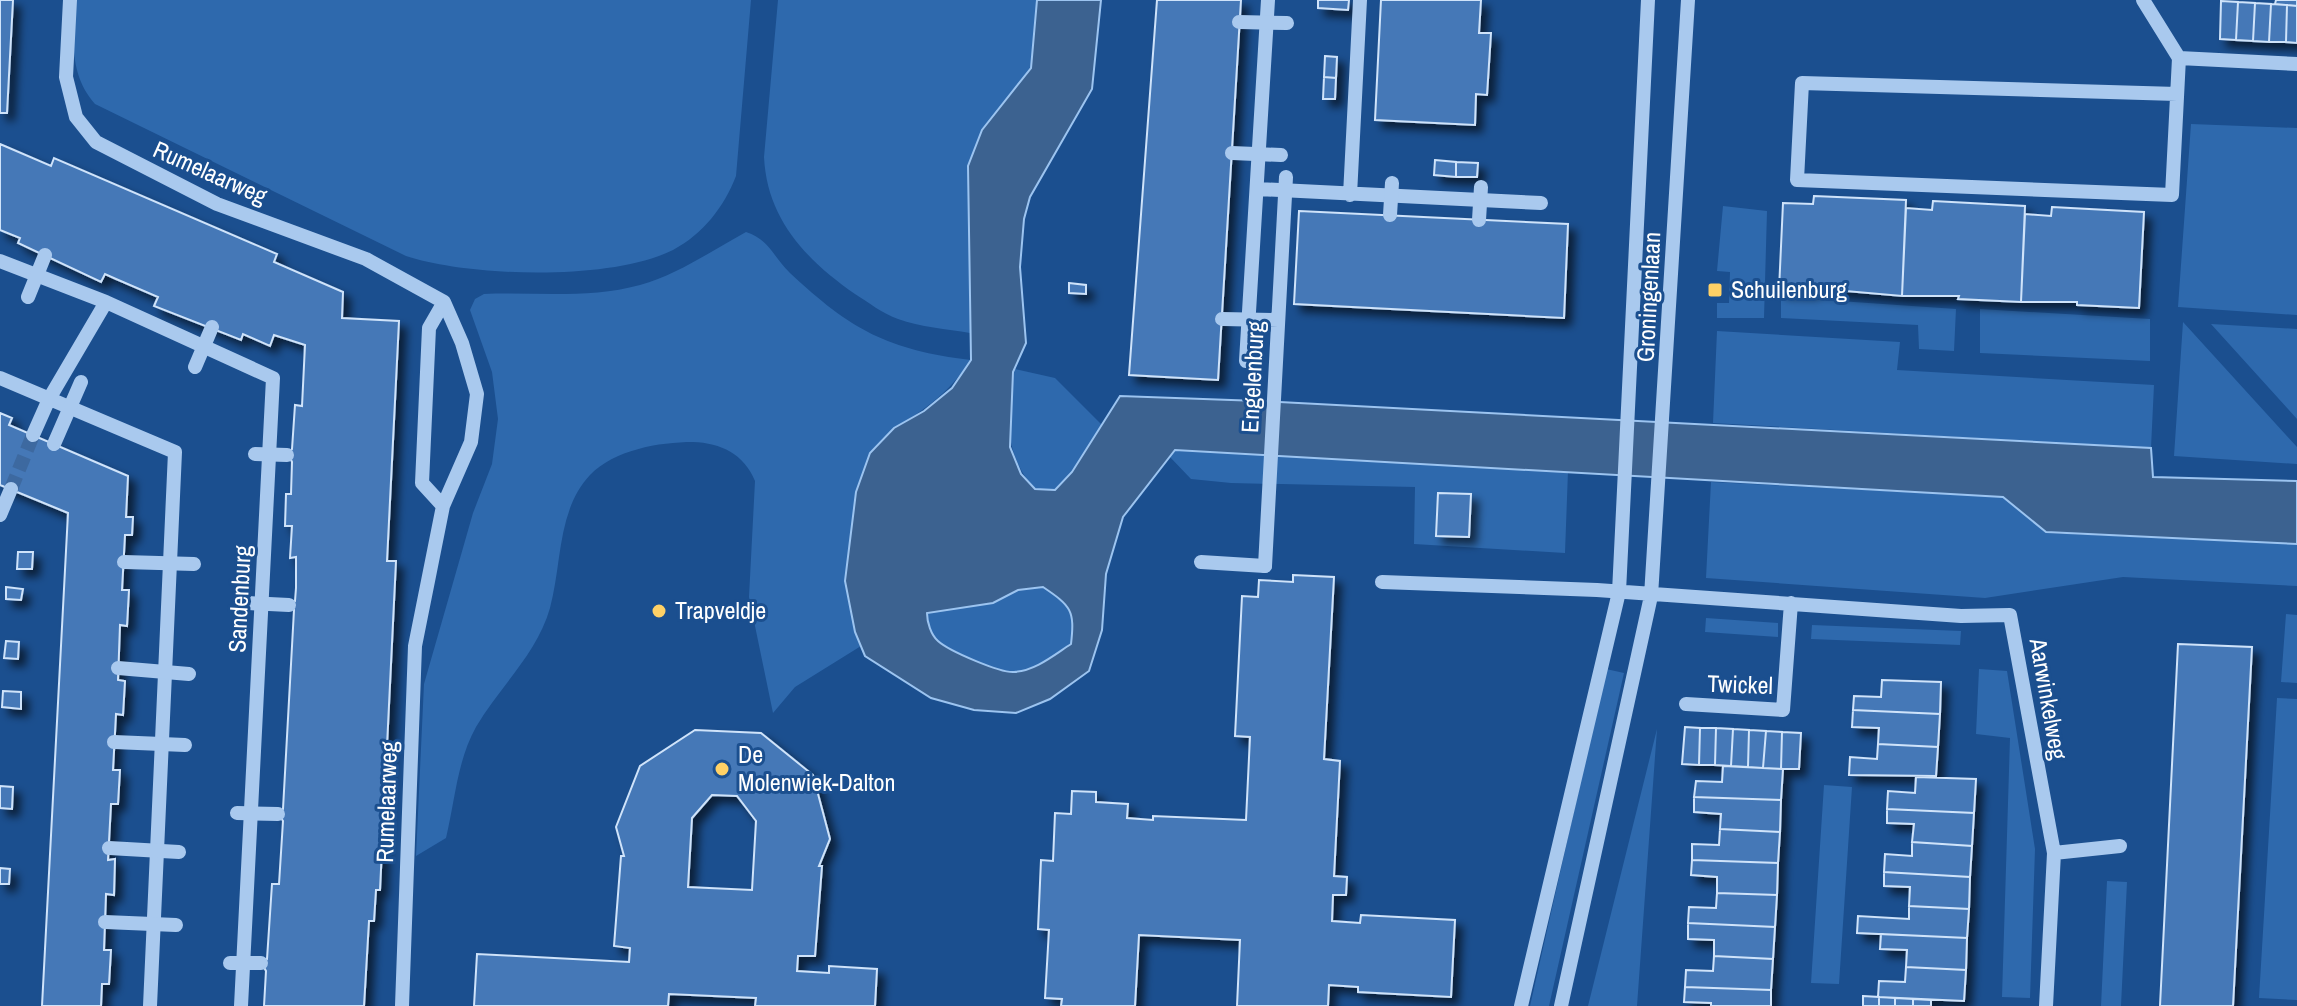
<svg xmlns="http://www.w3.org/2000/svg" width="2297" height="1006" viewBox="0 0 2297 1006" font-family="'Archivo Narrow',sans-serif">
<defs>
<filter id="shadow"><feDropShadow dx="7" dy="7" stdDeviation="4" flood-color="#0009"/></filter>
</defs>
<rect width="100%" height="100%" fill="#1b4f8f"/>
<path fill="#2e69ad" d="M76,0H751L736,176C724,207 703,234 673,250C612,281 470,277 406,256L95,104C69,75 72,37 76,0Z
M778,0H1037L1031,68L968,166L970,333C947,329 920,327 898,319C883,314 868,302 855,294C806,260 767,219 764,157Z
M2191,124L2297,128V315L2178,307Z
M1723,206L1767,211L1764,318H1717V303H1729L1730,272L1717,271Z
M746,232C769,239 774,258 790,273C851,330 888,350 971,360C950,391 927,409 894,428L845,581L861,646L795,687L773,713L749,597L755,481C744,454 721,443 693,442C659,442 614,450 590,475C557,510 562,564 550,608C537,654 500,686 476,727C457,761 455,801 446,838L416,856L424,684L473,513L492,464L498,419L492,372L470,310L475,299L484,294C536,292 589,299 640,285C679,274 711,251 746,232Z
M1781,297L1956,309L1954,351L1919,349L1918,325L1781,318Z
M1980,309L2150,319V361L1980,353Z
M2183,322L2297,447V464L2174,456Z
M2211,324L2297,329V419Z
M1717,331L1900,342L1897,370L2154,385L2151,448L1713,423Z
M1015,369L1055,378L1103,426L1072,472L1055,490L1035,489C1005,458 1003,409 1015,369Z
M1175,450L1568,471L1565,553L1414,544L1415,487L1231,483L1191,479L1169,456Z
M1711,482L2004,497L2046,533L2297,544V586L2123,577L1985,598L1706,578Z
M1043,587C1071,606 1075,610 1071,644C1054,655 1035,671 1014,672C1000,673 950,651 938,641C931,635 927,622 926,613L993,603L1018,590Z
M2286,614L2297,615V683L2281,682Z
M1706,618L1778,623V637L1705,632Z
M1812,625L1961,631L1960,645L1811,639Z
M1606,669L1624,673L1549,1006H1530Z
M1979,669L2007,671L2035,849L2030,998L2002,997L2010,738L1976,734Z
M2277,698L2297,699V1000L2259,998Z
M1657,729L1637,1006H1588Z
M1824,785L1852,787L1839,984L1811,983Z
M2107,881L2127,882L2121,1006H2101Z"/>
<path fill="#3c6290" stroke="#9cc4f0" stroke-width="2" fill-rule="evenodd" d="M1037,0H1101L1092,89L1030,197L1024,219L1020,267L1026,343L1013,372L1010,447L1021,474L1035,489L1055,490L1072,472L1120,396L1259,401L2151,448L2153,477L2297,481V544L2046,532L2003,497L1175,450L1123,517L1106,574L1102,630L1089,671L1050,699L1016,713L974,710L931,698L865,656L855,632L845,581L856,492L870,453L894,428L924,411L952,388L971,360L968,166L982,130L1031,68ZM1043,587C1071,606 1075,610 1071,644C1054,655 1035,671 1014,672C1000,673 949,651 938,641C931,635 927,622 927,613L993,603L1018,590Z"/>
<path fill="#4478b7" stroke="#cfe3fa" stroke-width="2" fill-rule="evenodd" filter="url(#shadow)" d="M0,0H13L7,113H0Z
M1157,0H1241L1218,380L1129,375Z
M1318,0H1349L1348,10L1318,8Z
M1381,0H1481L1479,33H1491L1487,95L1476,94L1475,125L1375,120Z
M2276,0H2297V6L2275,4Z
M2221,1L2238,2L2236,40L2220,39Z
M2238,2L2255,3L2253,41L2236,40Z
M2255,3L2271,4L2269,42L2253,41Z
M2271,4L2287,5L2286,42H2269Z
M2287,5L2297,6V43L2286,42Z
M1325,56L1337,57L1336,78L1324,77Z
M1324,77L1336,78L1335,99H1323Z
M0,144L51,166L54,158L277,254L274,262L343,292L342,318L399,321L387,561H396L380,890H376L374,921H369L364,1006H264L266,971L261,962L267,959L272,884H279L283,821L278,813L283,809L294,610L288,604L295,601L296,588V557L290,558L292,526H285L286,494H291L292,462L288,453L292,449L295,405L302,406L305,345L274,335L270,346L243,334L241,340L154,306L158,297L116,279L105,274L101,282L18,243L20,238L0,230Z
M1435,160L1456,162V177L1434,175Z
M1456,162L1478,163L1477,177H1456Z
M1814,196L1906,200L1902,296L1812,288L1811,291L1779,290L1783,203L1813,204Z
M1933,201L2025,206L2021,302L1958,299L1959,296H1902L1906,208L1932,210Z
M2052,207L2144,212L2139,308L2077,305V302H2021L2025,214L2051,216Z
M1299,211L1568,224L1564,318L1294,304Z
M1069,283L1086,285V294L1069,293Z
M0,413L12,418L9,425L128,476L126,517H133L132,535H125L122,590H129L127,626L120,625L118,680L125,681L123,715L116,714L113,770H120L118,804H111L108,860L115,859L114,895L106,894L104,950H111L109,984H102L101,1006H42L68,513L0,485Z
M1438,493L1471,494L1469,537L1436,536Z
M18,552H33L32,569H17Z
M1293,575L1334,577L1324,759L1340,761L1334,876L1347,877L1346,895H1333L1332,921L1360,923L1361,915L1455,920L1451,997L1358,992V987L1329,985L1328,1006H1237L1240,940L1139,935L1135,1006H1061L1062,999L1045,998L1049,930L1038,929L1041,860L1053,861L1055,813L1071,814L1072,791L1096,792V802L1128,804L1127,818L1153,820V816L1246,820L1250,737L1235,736L1242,596L1258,597L1259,580L1293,582Z
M6,587L23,589L21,600L6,599Z
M6,641L19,642L18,659L4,658Z
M2178,644L2252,647L2233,1006H2160Z
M1882,680L1941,682L1940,714L1853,710L1854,696L1881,697Z
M3,691L21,692V709L2,707Z
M1853,710L1940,714L1938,747L1878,744L1879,728L1852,727Z
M1685,727L1700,728L1699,765L1682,764Z
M1700,728H1716L1715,765H1699Z
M1716,728L1733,729L1731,766L1715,765Z
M1733,729L1749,730L1748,767L1731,766Z
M695,730L761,733L813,775L830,839L819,866H822L815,956H798L797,971L829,973V966L877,969L875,1006H755L756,998L669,994L668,1006H474L477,954L629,962L630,948L614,946L621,856H624L616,827L640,766ZM712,795L737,796L756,821L752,890L688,887L692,818Z
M1749,730L1766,731L1763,768L1748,767Z
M1766,731L1782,732L1781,769L1763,768Z
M1782,732L1801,733L1799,769H1781Z
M1878,744L1938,747L1936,776L1849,775L1850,757L1877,759Z
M1723,766L1783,769L1781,800L1694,797L1696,781L1722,782Z
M1916,777L1976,779L1974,813L1887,809L1888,791L1915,793Z
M0,786L13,787L12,809L0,808Z
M1694,797L1781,800L1780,832L1720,829L1721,814L1694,812Z
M1887,809L1974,813L1972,846L1912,842L1914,824L1887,823Z
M1720,829L1780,832L1778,863L1692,860V844L1719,845Z
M1912,842L1972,846L1970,877L1884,872L1885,854L1912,856Z
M1692,860L1778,863L1777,895L1717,893V877L1691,875Z
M0,868L10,869L9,884H0Z
M1884,872L1970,877L1969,909L1909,906L1910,887L1884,886Z
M1717,893L1777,895L1775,927L1688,923L1689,907L1716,908Z
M1909,906L1969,909L1967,938L1857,933L1858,916L1909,919Z
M1688,923L1775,927L1773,959L1714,956V940L1688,939Z
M1881,934L1967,938L1966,970L1906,967L1907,950L1880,949Z
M1714,956L1773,959L1771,990L1685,987L1686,970L1713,971Z
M1906,967L1966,970L1964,1001L1878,997L1879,981L1905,982Z
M1685,987L1771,990V1006H1711V1003L1684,1002Z
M1863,996L1879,997V1006H1863Z
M1879,997L1895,998V1006H1879Z
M1895,998L1913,999V1006H1895Z
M1913,999L1931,1000V1006H1913Z"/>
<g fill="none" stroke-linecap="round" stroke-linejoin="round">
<path stroke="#3d69a0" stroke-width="14" stroke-dasharray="14 7" stroke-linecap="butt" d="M11,489L33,435"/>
<path stroke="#a9c9ee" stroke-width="14" d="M70,0L66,77L76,117L96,142L217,204L366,259L444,302L462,343L477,394L471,442L443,506L415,646L402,1006
M2143,0L2179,58L2297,64
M2177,94L1802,83L1797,180L2172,195L2179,58
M1258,189L1541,203
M1350,195L1360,0
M0,261L106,302L273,378L241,1006
M1246,361L1268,0
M0,378L175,452L150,1006
M33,435L49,399L106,302
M443,506L422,483L429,328L444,302
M0,515L11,489
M1201,562L1265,566
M1382,582L1597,590L1961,616L2010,615L2054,853L2046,1006
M1686,704L1783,710L1791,603
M2054,853L2120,846
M1521,1006L1619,592L1648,0
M1561,1006L1651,596L1688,0"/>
<path stroke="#a9c9ee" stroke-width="14" d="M1239,22L1287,23
M1232,153L1281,155
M1390,215L1392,183
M1479,220L1481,187
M28,297L45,255
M1222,319L1278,320
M195,367L212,327
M54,444L81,382
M255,454L287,455
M124,562L194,564
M1265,566L1286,177
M248,603L289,605
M118,668L189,674
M114,742L185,745
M237,813L278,814
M109,848L179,852
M105,922L176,925
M230,963H261"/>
</g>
<g fill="#ffd166" stroke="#1b4f8f" stroke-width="3">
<rect x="1707" y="282" width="16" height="16" rx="4"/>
<circle cx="659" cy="611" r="8"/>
<circle cx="722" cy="769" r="8"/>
</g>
<g text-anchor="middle" stroke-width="6" stroke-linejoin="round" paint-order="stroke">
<g font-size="24" fill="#fff" stroke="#1b4f8f">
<text transform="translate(210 173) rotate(24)" y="8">Rumelaarweg</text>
<text transform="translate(1649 297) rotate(-87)" y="8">Groningenlaan</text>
<text transform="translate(1253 377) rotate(-87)" y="8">Engelenburg</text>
<text transform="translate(240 599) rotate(-87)" y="8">Sandenburg</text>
<text transform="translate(1740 685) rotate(2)" y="8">Twickel</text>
<text transform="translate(2048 699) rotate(80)" y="8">Aarwinkelweg</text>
<text transform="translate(387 802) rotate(-88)" y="8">Rumelaarweg</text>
</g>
<g font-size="24" fill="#fff" stroke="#1b4f8f" text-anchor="start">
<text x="1731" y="298">Schuilenburg</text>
<text x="675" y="619">Trapveldje</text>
<text x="738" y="763">De<tspan x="738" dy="28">Molenwiek-Dalton</tspan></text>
</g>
</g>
</svg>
